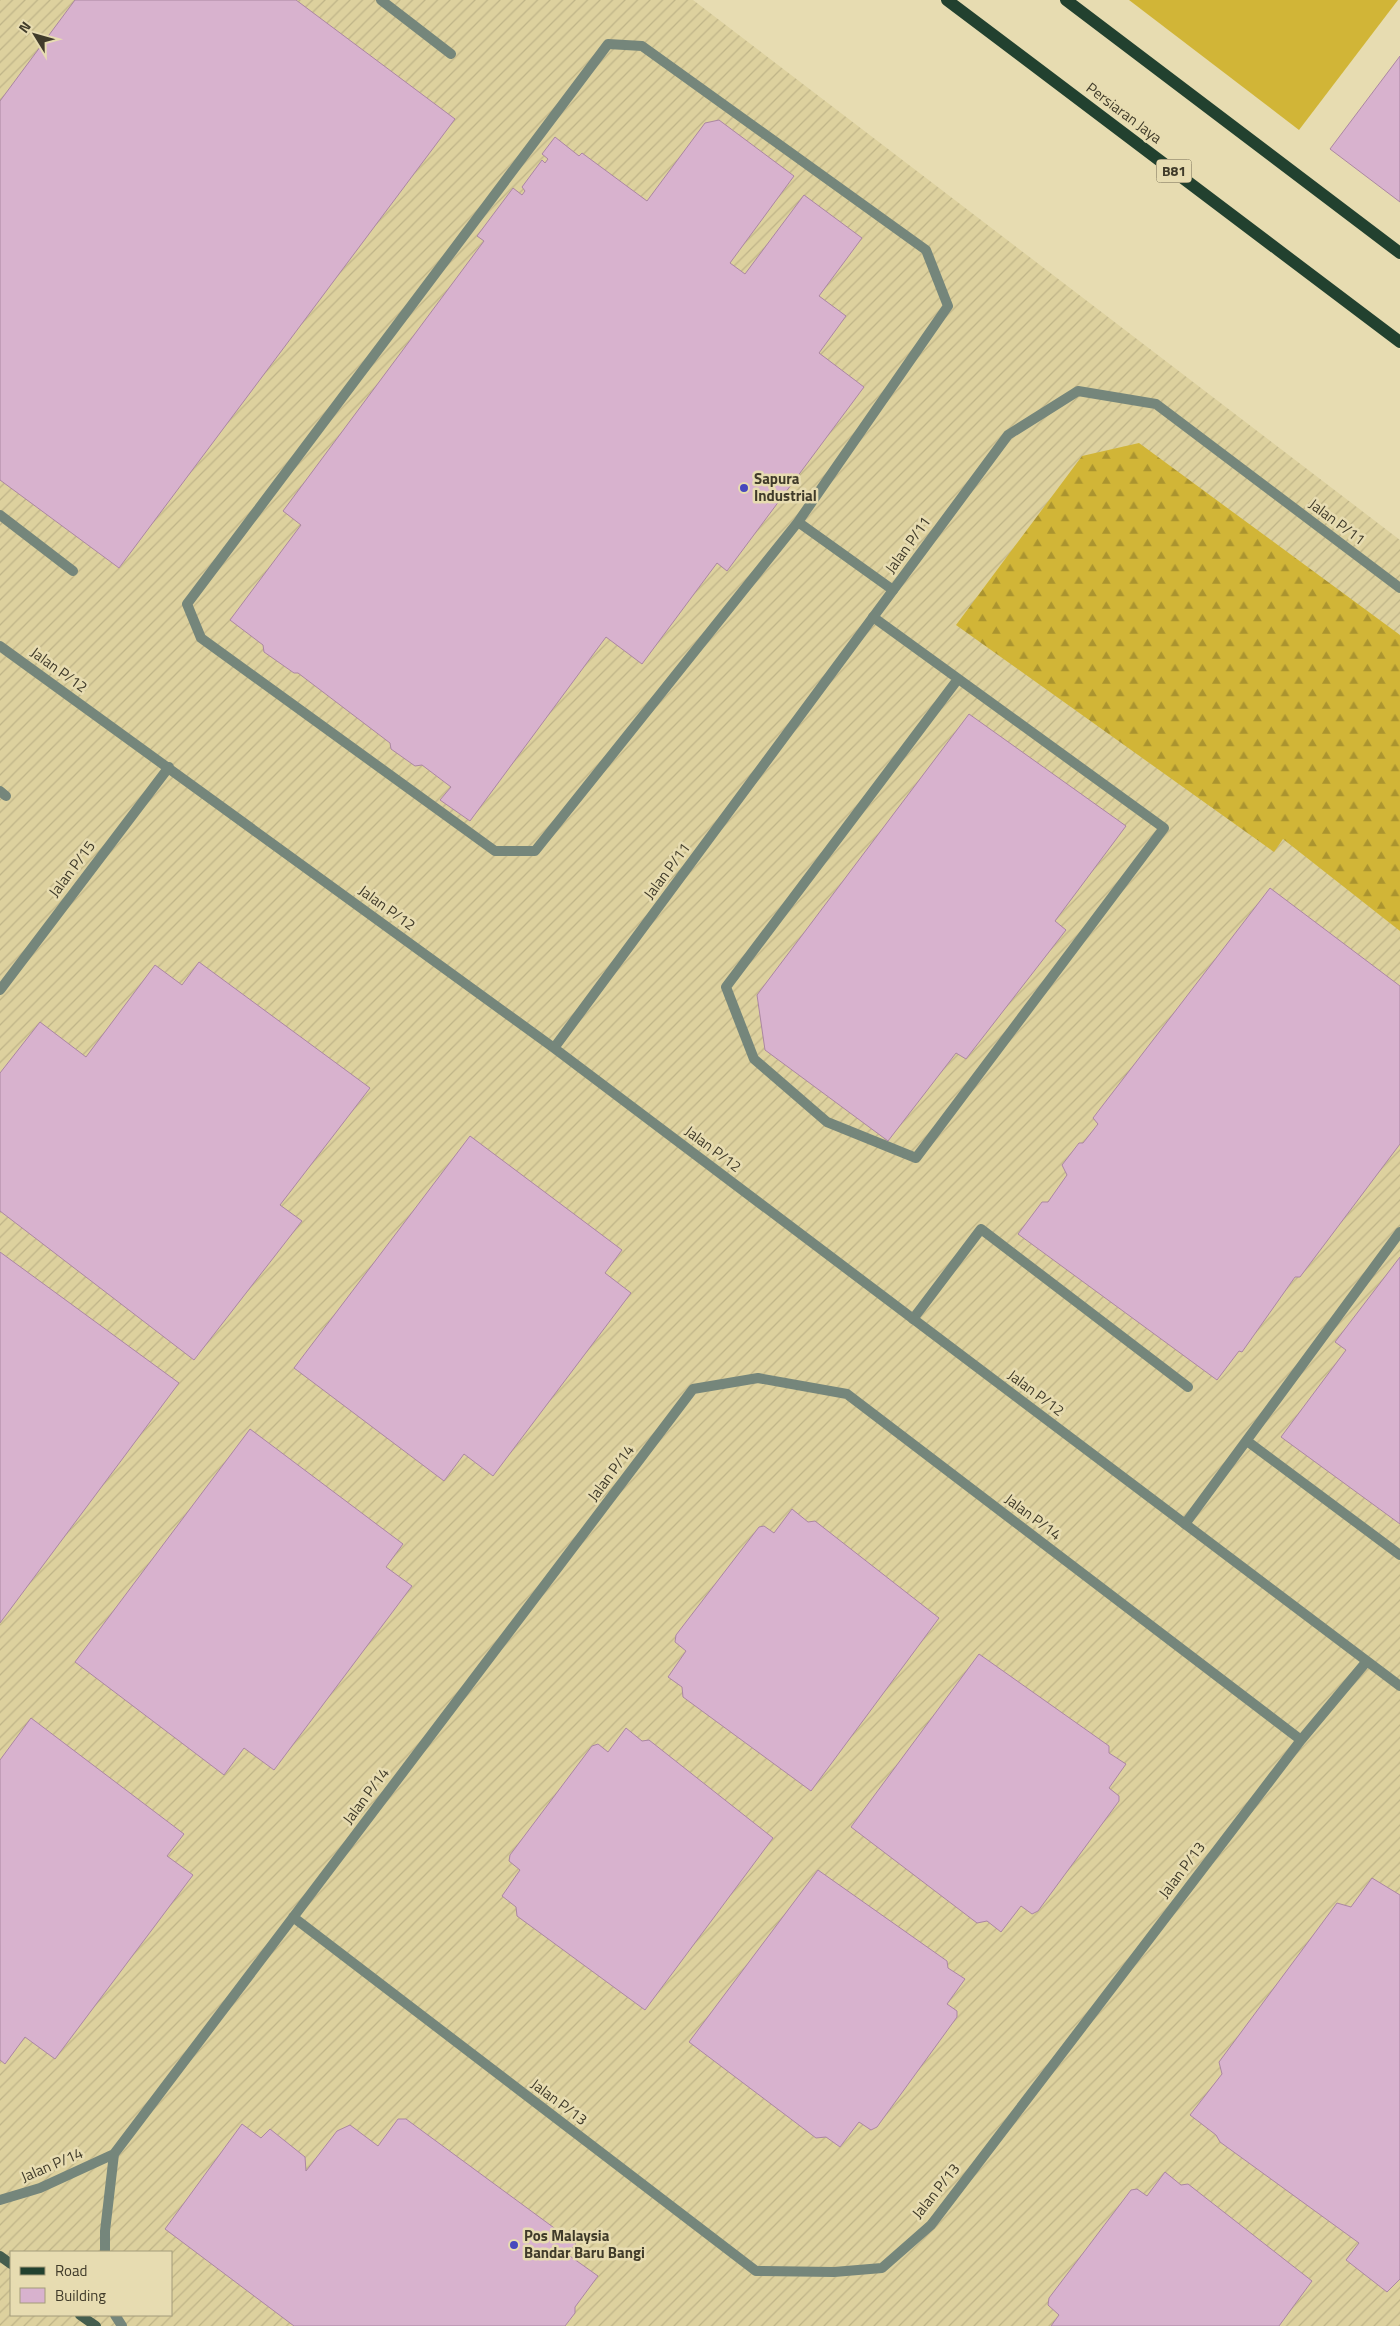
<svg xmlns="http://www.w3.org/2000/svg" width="1400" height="2326" viewBox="0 0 1400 2326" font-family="'Titillium Web',sans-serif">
<defs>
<pattern id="industrial-furrows" width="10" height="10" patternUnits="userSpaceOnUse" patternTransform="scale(1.25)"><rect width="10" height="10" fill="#ddd19e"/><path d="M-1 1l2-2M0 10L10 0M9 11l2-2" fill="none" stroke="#bfb488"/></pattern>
<pattern id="forest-firs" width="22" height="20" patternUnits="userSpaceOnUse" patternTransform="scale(1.25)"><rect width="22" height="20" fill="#d1b537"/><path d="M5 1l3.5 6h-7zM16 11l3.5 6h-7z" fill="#ab942f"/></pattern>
</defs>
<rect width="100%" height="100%" fill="#e7dcb1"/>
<path fill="url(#industrial-furrows)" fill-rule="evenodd" d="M0,0H693L1400,540V2326H0ZM11,2252H171V2315H11Z"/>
<path fill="url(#forest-firs)" d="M1139,443L1400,635V931L1283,839L1274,852L956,625L1082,456Z"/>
<path fill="#d1b537" d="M1129,0H1398L1299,130Z"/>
<path fill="#d8b2ce" stroke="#ab87a2" d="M75,0H296L455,119L119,568L0,480V101Z
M1400,56V202L1330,149Z
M719,120L794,176L730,263L745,274L804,195L862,238L819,296L846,316L819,353L864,387L727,571L717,563L642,664L606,637L470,821L440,800L451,787L422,765L415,766L391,749L390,743L298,673H294L264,652L263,645L230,620L301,525L283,511L484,241L477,236L513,188L522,195L525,191L522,187L542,160L545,163L548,159L542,154L555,137L579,156L582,153L647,201L705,123Z
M969,714L1126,826L1055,921L1066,930L966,1059L956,1053L888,1141L765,1050L757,995Z
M1270,888L1400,986V1144L1300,1277H1295L1242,1352L1239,1351L1217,1380L1018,1234L1042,1202H1048L1067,1175L1062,1165L1079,1143H1083L1098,1124L1093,1118Z
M199,962L370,1088L280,1205L302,1221L194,1360L0,1211V1073L40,1022L86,1057L155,965L182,985Z
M470,1136L622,1250L605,1273L631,1293L493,1476L464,1454L444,1481L294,1368Z
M0,1252L179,1383L0,1623Z
M1400,1257V1524L1281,1437L1346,1350L1335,1342Z
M250,1429L403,1544L386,1567L412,1586L274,1770L244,1748L224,1775L75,1662Z
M792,1509L808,1522L815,1521L939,1618L811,1791L683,1697L682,1687L668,1677L686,1651L675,1642L676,1635L759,1527L764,1526L774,1533Z
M979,1654L1109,1746V1753L1126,1764L1109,1788L1119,1796V1801L1038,1911L1032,1914L1021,1906L1001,1932L987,1921L977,1923L851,1827Z
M31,1718L184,1834L167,1856L193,1875L55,2059L25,2037L5,2064L0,2060V1760Z
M626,1728L642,1741L649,1740L773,1838L645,2010L517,1916L516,1907L502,1896L520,1870L509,1861L510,1855L592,1746L598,1744L608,1752Z
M818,1870L947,1961L948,1968L965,1979L947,2004L957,2011V2017L877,2127L871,2130L859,2122L840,2147L826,2137L816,2138L689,2042Z
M1372,1878L1400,1895V2279L1387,2292L1346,2260L1359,2243L1220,2142L1216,2135L1190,2115L1222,2074L1219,2062L1337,1903L1351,1907Z
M398,2119H406L576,2244L567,2254L598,2276L575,2307V2313L565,2326H294L165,2229L242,2124L261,2138L270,2129L305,2157L306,2171L337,2131L350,2125L378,2146Z
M1165,2172L1181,2185L1188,2184L1312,2281L1279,2326H1051L1059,2315L1048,2305L1049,2298L1131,2190L1137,2189L1147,2196Z"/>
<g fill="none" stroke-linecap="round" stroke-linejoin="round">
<path stroke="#75867b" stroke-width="10" d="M381,0L451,54
M0,515L73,571
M798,522L535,851H495L201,638L187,604L608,44L642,46L926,250L948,306L798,522L893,590
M873,617L1164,828L916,1158L827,1122L754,1059L726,987L958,679
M0,791L6,796
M913,1319L981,1229L1188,1387
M1247,1441L1400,1555
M1185,1524L1400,1232"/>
<path stroke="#75867b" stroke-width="10" d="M0,646L554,1048L1400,1686
M0,990L169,767
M554,1048L1008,435L1078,391L1156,404L1400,588
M293,1917L756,2271L834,2272L882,2268L931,2225L1301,1740L1367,1661
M0,2200L40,2188L114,2154L693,1389L758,1378L847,1394L1301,1740
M105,2252V2231L114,2154
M115,2315L122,2326"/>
<path stroke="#455e4e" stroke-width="10" d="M0,2256L11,2264
M80,2315L96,2326"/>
<path stroke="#22412f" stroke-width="12" d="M947,0L1400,342
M1066,0L1400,253"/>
</g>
<g fill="#4648bd" stroke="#e7dcb1" stroke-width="2">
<circle cx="744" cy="488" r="5"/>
<circle cx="514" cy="2245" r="5"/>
</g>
<g text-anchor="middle" stroke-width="5" stroke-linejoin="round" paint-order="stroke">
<rect fill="#e7dcb1" stroke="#726b52" stroke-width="1" x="1156.5" y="159.5" width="35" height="23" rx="4"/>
<g font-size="14" font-weight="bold" fill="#403b2a">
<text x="1174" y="176">B81</text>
</g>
<g font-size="15" fill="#403b2a" stroke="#e7dcb1">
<text transform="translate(1124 113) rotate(37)" y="5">Persiaran Jaya</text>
<text transform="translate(1337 522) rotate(37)" y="5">Jalan P/11</text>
<text transform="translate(908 545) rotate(-54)" y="5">Jalan P/11</text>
<text transform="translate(59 670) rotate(36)" y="5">Jalan P/12</text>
<text transform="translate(72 869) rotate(-53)" y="5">Jalan P/15</text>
<text transform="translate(667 871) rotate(-53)" y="5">Jalan P/11</text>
<text transform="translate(387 908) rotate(36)" y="5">Jalan P/12</text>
<text transform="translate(713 1149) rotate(37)" y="5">Jalan P/12</text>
<text transform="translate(1036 1393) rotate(37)" y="5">Jalan P/12</text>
<text transform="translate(611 1473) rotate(-53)" y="5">Jalan P/14</text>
<text transform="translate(1033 1517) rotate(37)" y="5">Jalan P/14</text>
<text transform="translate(366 1796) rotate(-53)" y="5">Jalan P/14</text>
<text transform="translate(1182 1870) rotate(-53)" y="5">Jalan P/13</text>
<text transform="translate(559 2102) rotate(37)" y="5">Jalan P/13</text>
<text transform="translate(52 2165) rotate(-23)" y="5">Jalan P/14</text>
<text transform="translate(936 2191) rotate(-51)" y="5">Jalan P/13</text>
</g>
<g font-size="15" font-weight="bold" fill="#403b2a" stroke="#e7dcb1" text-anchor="start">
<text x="754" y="484">Sapura<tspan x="754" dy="17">Industrial</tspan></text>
<text x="524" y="2241">Pos Malaysia<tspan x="524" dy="17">Bandar Baru Bangi</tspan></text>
</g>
</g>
<rect x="10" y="2251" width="162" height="65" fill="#e7dcb1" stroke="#a49c7b"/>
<rect x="20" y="2267" width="25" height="8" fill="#22412f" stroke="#a49c7b"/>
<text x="55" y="2276" font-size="15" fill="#403b2a">Road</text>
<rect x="20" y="2288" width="25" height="15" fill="#d8b2ce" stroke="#a49c7b"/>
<text x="55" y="2301" font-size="15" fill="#403b2a">Building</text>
<g transform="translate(35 35) rotate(307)" stroke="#e7dcb1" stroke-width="4" paint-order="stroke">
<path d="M0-4L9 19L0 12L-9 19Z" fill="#403b2a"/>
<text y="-8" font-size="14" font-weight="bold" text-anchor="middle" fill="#403b2a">N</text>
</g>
</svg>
